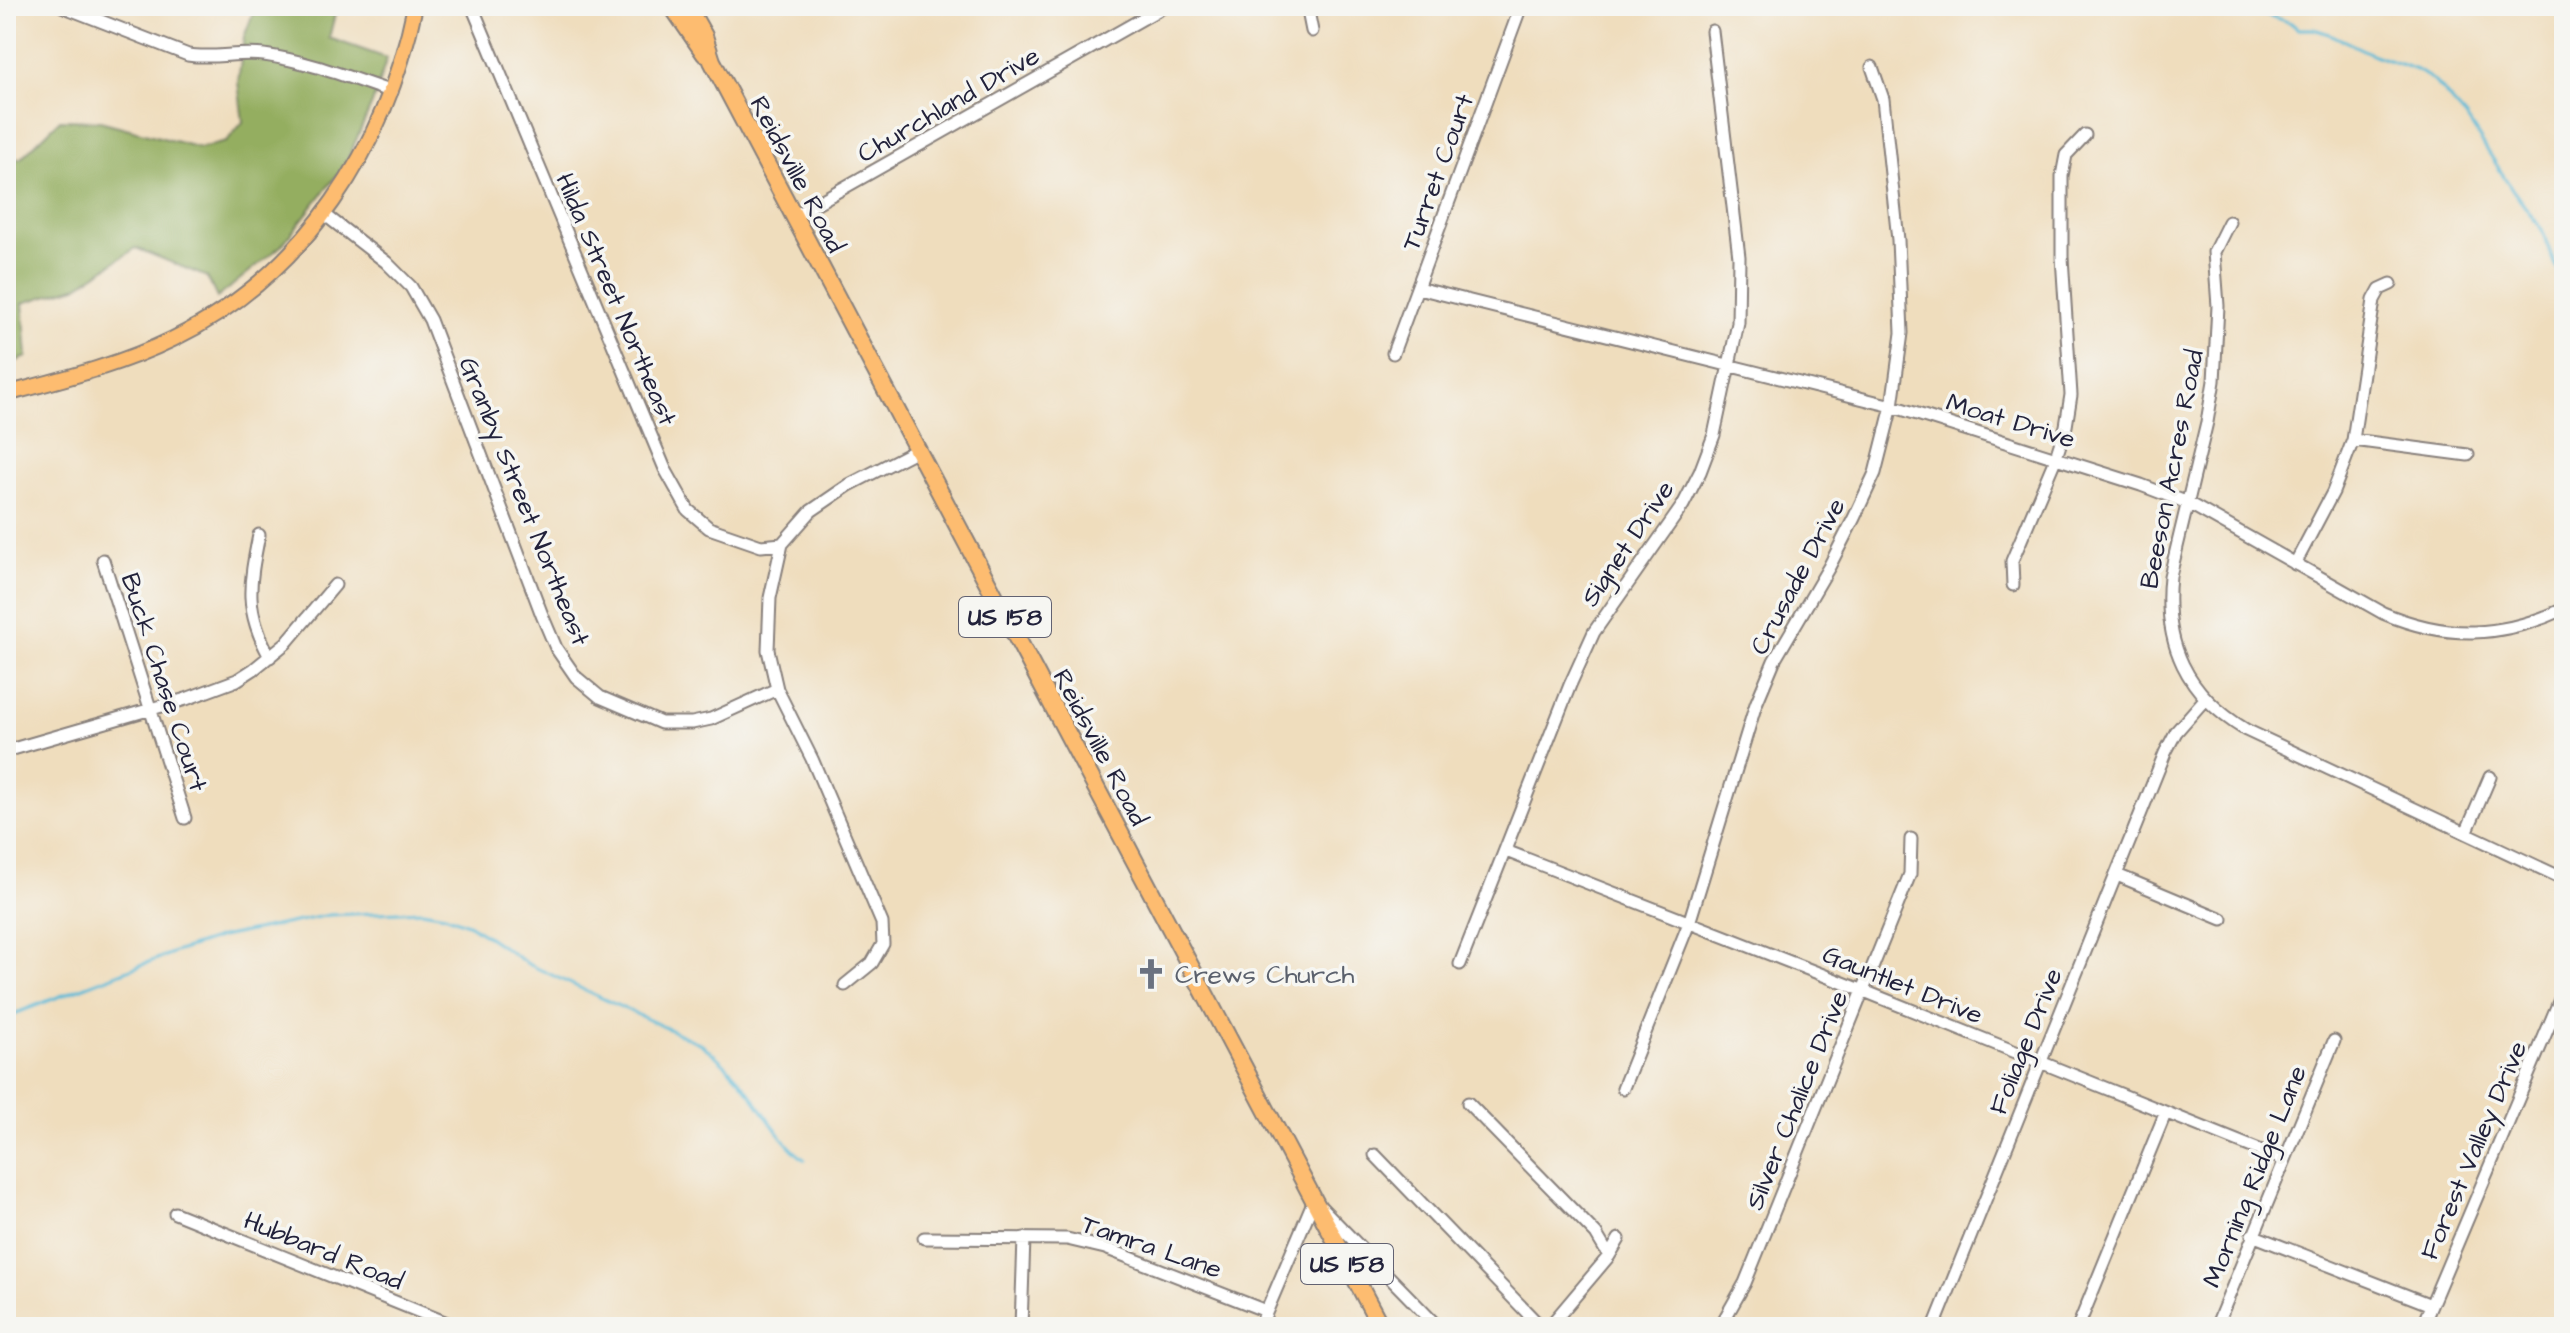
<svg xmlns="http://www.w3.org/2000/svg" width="2570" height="1333" viewBox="0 0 2570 1333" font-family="'Architects Daughter',sans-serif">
<rect width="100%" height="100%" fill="#f6f6f2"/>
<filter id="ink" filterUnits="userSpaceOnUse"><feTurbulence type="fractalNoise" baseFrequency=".0125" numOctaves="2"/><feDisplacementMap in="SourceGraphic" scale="16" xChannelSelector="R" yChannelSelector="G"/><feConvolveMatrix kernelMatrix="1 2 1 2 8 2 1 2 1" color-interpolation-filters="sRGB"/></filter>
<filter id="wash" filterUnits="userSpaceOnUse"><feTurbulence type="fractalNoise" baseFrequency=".006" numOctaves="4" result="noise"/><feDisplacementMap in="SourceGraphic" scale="32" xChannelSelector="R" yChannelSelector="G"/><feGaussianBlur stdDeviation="1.8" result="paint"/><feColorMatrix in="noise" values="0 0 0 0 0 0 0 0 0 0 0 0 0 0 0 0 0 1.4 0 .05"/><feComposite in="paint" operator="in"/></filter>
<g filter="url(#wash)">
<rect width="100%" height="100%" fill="#efddbd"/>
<path fill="#94ae60" stroke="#5b684e" stroke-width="2" d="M256,6H337L329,38L387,58L372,104L345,165L281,246L217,298L207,277L136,248L76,287L23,303L27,357L6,365V157L20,159L60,120L100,121L200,148L226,142L243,122L238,82L244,37Z"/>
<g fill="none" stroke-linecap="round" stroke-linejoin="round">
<path stroke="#59b9d7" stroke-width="3" d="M2224,6L2261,13L2291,23L2298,29H2314L2332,35L2374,55L2417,70L2433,80L2466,117L2512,189L2542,230L2554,263L2564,281
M6,1017L175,952L221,937L329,915L422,911L445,915L470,925L528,964L701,1044C720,1058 735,1073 750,1093C768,1117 780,1141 805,1160"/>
</g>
</g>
<g filter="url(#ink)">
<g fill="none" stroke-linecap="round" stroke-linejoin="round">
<defs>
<path id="minor" d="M62,6L188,55C213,59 238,52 264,55C308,61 350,78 392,92
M472,6L665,469L688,510L709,528L761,546L782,544
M1307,6L1312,31
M324,214L386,262L411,287L430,320L542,615L556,648L576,677L600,697L661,723H692L711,719L777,689
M794,216L1165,6
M2229,222L2214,252L2218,306L2214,381L2207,422L2170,576C2163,644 2186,694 2246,730L2564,879
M1418,288L1892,406L2141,485L2188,503L2383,613C2447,640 2501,638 2564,609
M1393,353L1521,6
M2353,440L2468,455
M259,535C249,585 244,610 270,657
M103,560L185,818
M2295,564L2333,492L2353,440L2374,300L2380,289L2391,284
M2013,585L2012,561L2056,457L2066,426L2071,395L2062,257V176L2066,155L2085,135
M6,751L186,699L237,680L254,669L286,643L335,585
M2466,833L2490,777
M1506,851L1864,991L2284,1160
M2117,875L2222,919
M1460,964L1570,685L1594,632L1683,505L1700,472L1714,435L1738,323L1739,257L1712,31
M845,985L872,963L883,944L882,923L812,759L777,689L768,650L770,598L782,544L811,511L849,485L917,450
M1623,1088L1689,923L1756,704L1774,661L1829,567L1854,518L1875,473L1892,406L1902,333L1898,240L1883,99L1872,67
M1468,1103L1596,1234L1609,1256
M1375,1155L1541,1327
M175,1213L457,1327
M2252,1235L2431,1305
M924,1238L1067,1239L1105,1248L1266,1311
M1021,1327L1024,1238
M1260,1327L1314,1200L1438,1327
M1549,1327L1609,1256L1619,1239
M1720,1327L1745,1283L1910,874L1911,839
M1934,1327L2165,753L2176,732L2205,699
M2078,1327L2165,1114
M2216,1327L2334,1041
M2422,1327L2564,990"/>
<path id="major" d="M6,394C63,379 120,365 173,339C306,274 386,147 415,6"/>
<path id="highway" d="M672,6L705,54
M687,6L704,36L712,61L1381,1327"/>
</defs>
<use href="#minor" stroke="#88807c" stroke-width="15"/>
<use href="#major" stroke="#88807c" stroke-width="18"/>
<use href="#highway" stroke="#88807c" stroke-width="20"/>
<use href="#minor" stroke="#fff" stroke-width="11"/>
<use href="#major" stroke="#fdbc6f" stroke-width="14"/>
<use href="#highway" stroke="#fdbc6f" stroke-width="16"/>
</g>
</g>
<defs>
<symbol id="church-bare" viewBox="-9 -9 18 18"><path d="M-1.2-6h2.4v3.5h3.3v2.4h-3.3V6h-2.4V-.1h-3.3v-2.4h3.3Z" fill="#6b7280" stroke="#f6f6f2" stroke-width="2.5" paint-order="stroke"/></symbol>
</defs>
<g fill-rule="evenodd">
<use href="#church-bare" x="1129" y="952" width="44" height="44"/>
</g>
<g text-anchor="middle" stroke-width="7" stroke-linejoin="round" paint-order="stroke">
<g fill="#f6f6f2" stroke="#626272" stroke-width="2">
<rect x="959" y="597" width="92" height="40" rx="6"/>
<rect x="1301" y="1244" width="92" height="40" rx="6"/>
</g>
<g font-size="24" font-weight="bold" fill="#22223b">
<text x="1005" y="625">US 158</text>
<text x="1347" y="1272">US 158</text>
</g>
<g font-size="26" fill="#22223b" stroke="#f6f6f2">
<text transform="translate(948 104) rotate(-30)" y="9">Churchland Drive</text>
<text transform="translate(1437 172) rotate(-70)" y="9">Turret Court</text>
<text transform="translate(798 174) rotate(62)" y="9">Reidsville Road</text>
<text transform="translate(617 299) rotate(67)" y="9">Hilda Street Northeast</text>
<text transform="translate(2011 420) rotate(17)" y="9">Moat Drive</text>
<text transform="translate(2171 469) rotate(-79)" y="9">Beeson Acres Road</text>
<text transform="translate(525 501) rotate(68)" y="9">Granby Street Northeast</text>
<text transform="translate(1627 543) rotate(-56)" y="9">Signet Drive</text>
<text transform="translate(1797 576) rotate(-62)" y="9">Crusade Drive</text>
<text transform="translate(165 682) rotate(72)" y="9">Buck Chase Court</text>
<text transform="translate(1101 747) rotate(62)" y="9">Reidsville Road</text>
<text transform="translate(1903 984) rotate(22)" y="9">Gauntlet Drive</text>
<text transform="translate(2025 1041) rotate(-68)" y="9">Foliage Drive</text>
<text transform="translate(1796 1100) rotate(-68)" y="9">Silver Chalice Drive</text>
<text transform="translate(2473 1150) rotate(-67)" y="9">Forest Valley Drive</text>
<text transform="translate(2254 1176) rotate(-68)" y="9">Morning Ridge Lane</text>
<text transform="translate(1152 1246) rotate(19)" y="9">Tamra Lane</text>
<text transform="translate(324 1250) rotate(22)" y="9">Hubbard Road</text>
</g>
<g font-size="26" fill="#5b616d" stroke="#f6f6f2" text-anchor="start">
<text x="1175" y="983">Crews Church</text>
</g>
</g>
<rect width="2570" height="1333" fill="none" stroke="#f6f6f2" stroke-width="32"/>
</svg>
